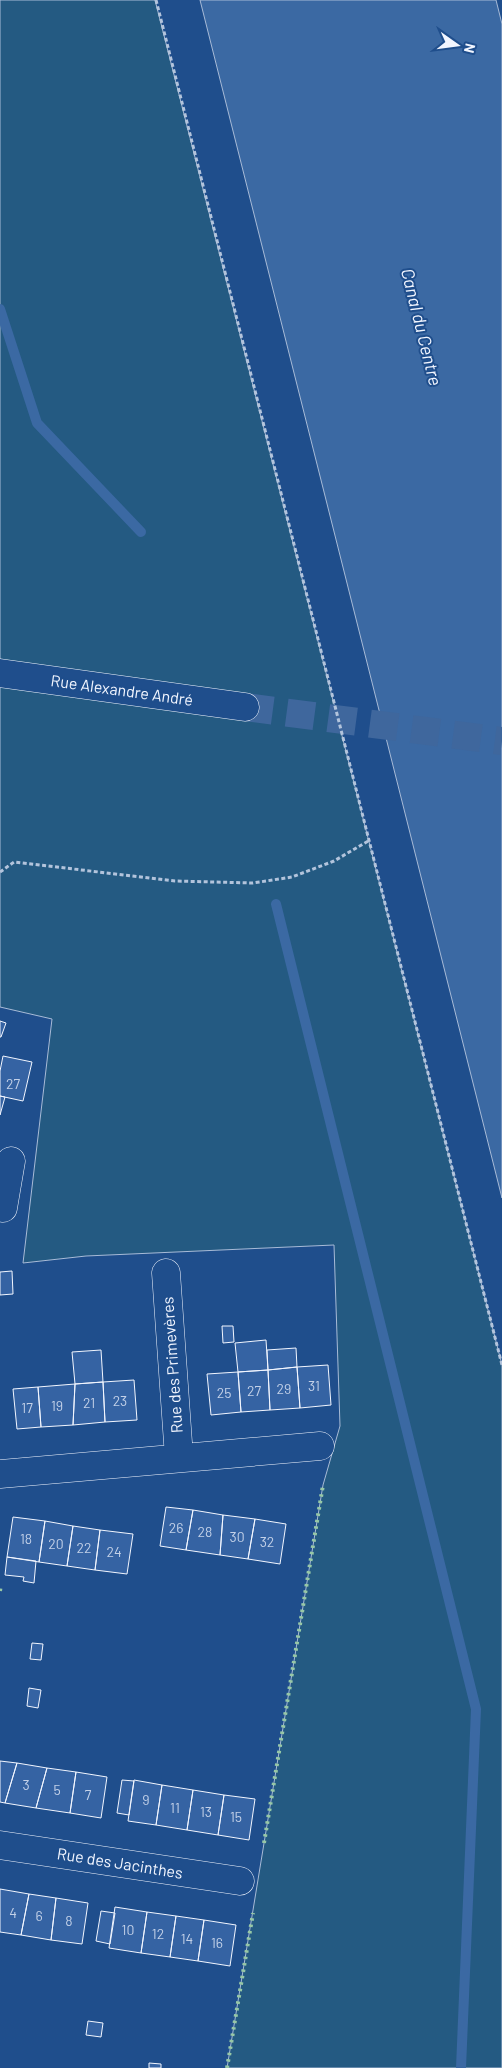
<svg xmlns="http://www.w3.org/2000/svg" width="502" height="2068" viewBox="0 0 502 2068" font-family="Barlow,sans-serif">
<rect width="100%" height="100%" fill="#1f4e8c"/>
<path fill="#245a82" stroke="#a8bbd7" d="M0,0H155L502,1365V2068H227L323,1485L340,1426L334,1245L86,1256L23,1263L52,1019L0,1007Z"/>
<path fill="#3b69a3" stroke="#a8bbd7" d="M200,0H496L502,24V1198Z"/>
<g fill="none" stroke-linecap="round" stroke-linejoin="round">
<path stroke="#3b69a3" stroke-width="10" d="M0,309L37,423L141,532
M276,904L476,1709L461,2068"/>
</g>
<path fill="#3563a3" stroke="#f2f6ff" d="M0,1021L6,1023L1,1037H0Z
M3,1056L32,1062L23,1101L0,1096V1071Z
M0,1096L5,1097L0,1115Z
M12,1271L13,1294L0,1295V1272Z
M222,1326H233L234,1342L223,1343Z
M266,1340L268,1370L238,1372L235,1343Z
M296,1348L297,1367L268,1370L267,1350Z
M101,1350L103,1382L75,1384L72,1352Z
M328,1365L331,1405L300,1408L297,1367Z
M297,1367L300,1408L270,1410L268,1370Z
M268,1370L270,1410L241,1412L238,1372Z
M238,1372L241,1412L211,1415L207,1374Z
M134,1380L137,1420L105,1422L103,1382Z
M103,1382L105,1422L73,1425L75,1384Z
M75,1384L73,1425L41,1427L38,1387Z
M38,1387L41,1427L17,1429L13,1389Z
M166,1507L193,1510L186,1550L160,1546Z
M193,1510L223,1515L220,1555L186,1550Z
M223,1515L255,1519L248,1559L220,1555Z
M13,1517L45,1521L39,1562L7,1557Z
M255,1519L286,1524L280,1564L248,1559Z
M45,1521L73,1526L67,1566L39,1562Z
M73,1526L100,1530L95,1570L67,1566Z
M100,1530L133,1534L127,1574L95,1570Z
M7,1557L36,1561L34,1583L23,1581L24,1577L5,1575Z
M32,1643L43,1644L41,1660L30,1659Z
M29,1688L41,1690L38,1708L27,1706Z
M0,1761L17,1763L5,1803L0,1802Z
M17,1763L47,1768L36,1808L5,1803Z
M47,1768L76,1772L70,1813L36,1808Z
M76,1772L107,1777L101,1818L70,1813Z
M122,1780L134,1781L129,1815L117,1813Z
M134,1780L162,1785L156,1825L128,1821Z
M162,1785L193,1790L187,1830L156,1825Z
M193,1790L224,1795L218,1835L187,1830Z
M224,1795L255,1799L249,1840L218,1835Z
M0,1889L29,1894L21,1935L0,1932Z
M29,1894L56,1898L51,1940L21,1935Z
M56,1898L88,1903L82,1944L51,1940Z
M115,1907L147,1912L141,1953L109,1948Z
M101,1911L115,1913L110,1944L96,1941Z
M147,1912L176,1916L170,1957L141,1953Z
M176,1916L204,1920L198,1961L170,1957Z
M204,1920L236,1925L230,1966L198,1961Z
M88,2021L103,2023L101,2037L86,2035Z
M149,2063L161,2064V2068H149Z"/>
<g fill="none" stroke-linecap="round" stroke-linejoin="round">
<path stroke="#3f679d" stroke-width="28" stroke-dasharray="28 14" stroke-linecap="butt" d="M245,707L502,741"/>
<defs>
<path id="minor" d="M0,673L245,707
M3,1208L11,1161
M166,1273L179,1457
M0,1474L320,1446
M0,1845L240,1881"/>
</defs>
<use href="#minor" stroke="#f2f6ff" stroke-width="29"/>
<path stroke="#b3c4dc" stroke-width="3" stroke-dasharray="4 2.5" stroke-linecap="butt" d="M156,0L502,1365
M0,872L14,862L175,881L253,883L292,877L334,861L370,840"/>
<use href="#minor" stroke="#1f4e8c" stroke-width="28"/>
<path stroke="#97c8a6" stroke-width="4" stroke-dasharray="2.5 4" stroke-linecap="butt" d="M0,1591L1,1585
M264,1843L323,1485
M227,2068L253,1913"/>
</g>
<g text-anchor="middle" stroke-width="4" stroke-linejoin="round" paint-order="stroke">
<g font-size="14" fill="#c3d1e8">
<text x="13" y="1089">27</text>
<text x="314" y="1391">31</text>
<text x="284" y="1394">29</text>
<text x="254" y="1396">27</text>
<text x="224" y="1398">25</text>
<text x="120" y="1406">23</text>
<text x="89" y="1408">21</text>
<text x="57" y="1411">19</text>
<text x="27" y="1413">17</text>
<text x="176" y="1533">26</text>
<text x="205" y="1537">28</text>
<text x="237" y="1542">30</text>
<text x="26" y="1544">18</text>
<text x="267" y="1547">32</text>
<text x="56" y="1549">20</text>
<text x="84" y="1553">22</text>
<text x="114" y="1557">24</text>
<text x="26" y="1790">3</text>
<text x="57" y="1795">5</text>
<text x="88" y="1800">7</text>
<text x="146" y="1805">9</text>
<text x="175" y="1813">11</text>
<text x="206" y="1817">13</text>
<text x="236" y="1822">15</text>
<text x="13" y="1918">4</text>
<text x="39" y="1921">6</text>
<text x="69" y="1926">8</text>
<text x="128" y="1935">10</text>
<text x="158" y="1939">12</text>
<text x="187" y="1944">14</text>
<text x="217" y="1948">16</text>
</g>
<g font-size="16" fill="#f2f6ff" stroke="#1f4e8c">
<text transform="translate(122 690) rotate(8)" y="6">Rue Alexandre André</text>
<text transform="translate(172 1365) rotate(-94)" y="6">Rue des Primevères</text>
<text transform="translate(120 1863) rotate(9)" y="6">Rue des Jacinthes</text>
</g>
<g font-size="18" font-style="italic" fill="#f2f6ff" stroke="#1f4e8c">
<text transform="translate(421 327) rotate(76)" y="6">Canal du Centre</text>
</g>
</g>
<g transform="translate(457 45) rotate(104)" stroke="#1f4e8c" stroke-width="4" paint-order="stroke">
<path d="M0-4L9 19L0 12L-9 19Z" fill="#f2f6ff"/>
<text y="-8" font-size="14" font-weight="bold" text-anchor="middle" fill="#f2f6ff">N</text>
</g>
</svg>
